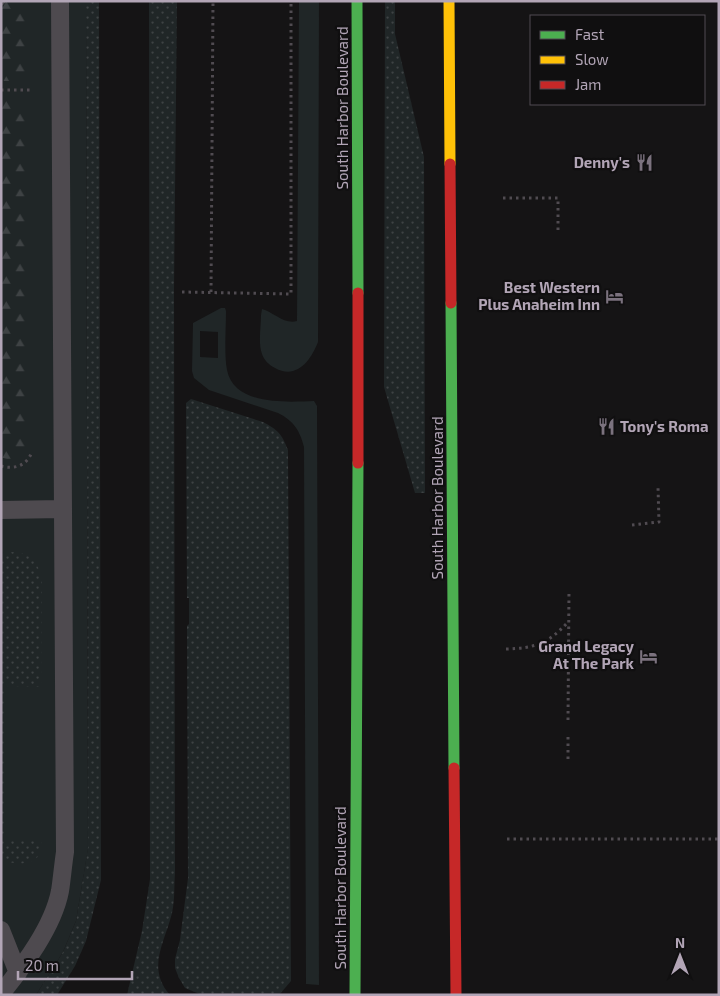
<svg xmlns="http://www.w3.org/2000/svg" width="720" height="996" viewBox="0 0 720 996" font-family="'Exo 2',sans-serif">
<defs>
<pattern id="forest-firs" width="22" height="20" patternUnits="userSpaceOnUse" patternTransform="scale(1.25)"><rect width="22" height="20" fill="#202627"/><path d="M5 1l3.5 6h-7zM16 11l3.5 6h-7z" fill="#3e4244"/></pattern>
<pattern id="garden-dots" width="8" height="8" patternUnits="userSpaceOnUse" patternTransform="scale(1.25)"><rect width="8" height="8" fill="#202627"/><path d="M2 2h.1M6 6h.1" fill="none" stroke="#3e4244" stroke-width="1.8" stroke-linecap="round"/></pattern>
</defs>
<rect width="100%" height="100%" fill="#151415"/>
<path fill="#202627" fill-rule="evenodd" d="M1,1H86L88,849L76,921L63,952L36,995H1Z
M299,1H319L318,342C311,360 297,380 275,368C269,365 264,360 262,354C258,343 261,327 261,315L262,309C273,312 285,325 297,321Z
M221,308H225L226,311C226,328 224,355 227,370C234,406 287,402 314,401L317,406L319,985L306,984L304,447C300,431 294,421 278,413L209,390L194,378L192,371L193,323ZM200,331L218,332V358L200,357Z"/>
<path fill="url(#forest-firs)" d="M1,1H26L27,81H1Z
M1,101H27V448C22,459 12,462 1,457Z"/>
<path fill="url(#garden-dots)" d="M86,1H99L101,880L86,941L75,966L57,995H36L63,952L76,921L88,848Z
M149,1H177L174,290L175,873C174,886 175,900 172,913C165,942 146,968 170,995H127L142,931L150,879Z
M385,1H395V34L424,157L425,493H415L384,387Z
M191,399L263,422C278,430 282,434 288,450L291,981L279,995H202L185,988L179,978L175,968V959L180,940L188,878L187,626L189,624V598H187L186,403Z
M11,552C30,553 35,559 42,576L41,687L6,686L4,839H41C41,842 42,848 41,851C36,867 12,865 1,859V557Z"/>
<g fill="none" stroke-linecap="round" stroke-linejoin="round">
<path stroke="#504b51" stroke-width="3" stroke-dasharray="2.5 4" stroke-linecap="butt" d="M1,90H32
M503,198H558V234
M182,292L291,294V1
M211,292L213,1
M1,466C15,470 28,465 32,451
M632,525L659,522L658,487
M506,649C535,648 548,644 568,622
M568,720L569,590
M568,737V761
M507,839H719"/>
<path stroke="#4e4a4f" stroke-width="18" d="M1,510L62,509
M1,930L18,973
M1,994C24,965 53,927 60,891C62,878 63,865 65,852L60,1"/>
<path stroke="#4caf50" stroke-width="11" d="M357,1L358,293
M451,303L454,768
M355,995L358,463"/>
<path stroke="#ffc107" stroke-width="11" d="M449,1L450,164"/>
<path stroke="#c62828" stroke-width="11" d="M450,164L451,303
M358,293V463
M454,768L456,995"/>
<path stroke="#4f4c51" stroke-width="4" stroke-dasharray="6 5" stroke-linecap="butt" d="M1,4L4,1"/>
</g>
<defs>
<symbol id="restaurant-bare" viewBox="-9 -9 18 18"><path d="M-5-6h1v4h1v-4h1v4h1v-4h1v5L-1.5 .5V6h-2V.5L-5-1ZM5-6V6H3V1.5H1.5Q1.5-4 5-6Z" fill="#7b727e" stroke="#100f10" stroke-width="2.5" paint-order="stroke"/></symbol>
<symbol id="hotel-bare" viewBox="-9 -9 18 18"><path d="M-6-4.5h1.5V1H6V5H4.5V3h-9V5H-6ZM-4 0a1.8 1.8 0 1 1 3.6 0ZM.5 0V-2.5h3Q6-2.5 6 0Z" fill="#7b727e" stroke="#100f10" stroke-width="2.5" paint-order="stroke"/></symbol>
</defs>
<g fill-rule="evenodd">
<use href="#restaurant-bare" x="632" y="150" width="25" height="25"/>
<use href="#hotel-bare" x="602" y="284" width="25" height="25"/>
<use href="#restaurant-bare" x="594" y="414" width="25" height="25"/>
<use href="#hotel-bare" x="636" y="644" width="25" height="25"/>
</g>
<g text-anchor="middle" stroke-width="4.5" stroke-linejoin="round" paint-order="stroke">
<g font-size="15" fill="#b2a5b6" stroke="#100f10">
<text transform="translate(343 108) rotate(-90)" y="5">South Harbor Boulevard</text>
<text transform="translate(438 498) rotate(-90)" y="5">South Harbor Boulevard</text>
<text transform="translate(341 888) rotate(-90)" y="5">South Harbor Boulevard</text>
</g>
<g font-size="15" font-weight="bold" fill="#b2a5b6" stroke="#100f10" text-anchor="end">
<text x="630" y="168">Denny's</text>
<text x="600" y="293">Best Western<tspan x="600" dy="17">Plus Anaheim Inn</tspan></text>
<text x="620" y="432" text-anchor="start">Tony's Roma</text>
<text x="634" y="652">Grand Legacy<tspan x="634" dy="17">At The Park</tspan></text>
</g>
</g>
<rect width="720" height="996" fill="none" stroke="#b2a5b6" stroke-width="5"/>
<rect x="530" y="15" width="175" height="90" fill="#100f10" stroke="#514b52"/>
<rect x="540" y="31" width="25" height="8" fill="#4caf50" stroke="#514b52"/>
<text x="575" y="40" font-size="15" fill="#b2a5b6">Fast</text>
<rect x="540" y="56" width="25" height="8" fill="#ffc107" stroke="#514b52"/>
<text x="575" y="65" font-size="15" fill="#b2a5b6">Slow</text>
<rect x="540" y="81" width="25" height="8" fill="#c62828" stroke="#514b52"/>
<text x="575" y="90" font-size="15" fill="#b2a5b6">Jam</text>
<g transform="translate(680 956)" stroke="#100f10" stroke-width="4" paint-order="stroke">
<path d="M0-4L9 19L0 12L-9 19Z" fill="#b2a5b6"/>
<text y="-8" font-size="14" font-weight="bold" text-anchor="middle" fill="#b2a5b6">N</text>
</g>
<path d="M18 971v8h114v-8" fill="none" stroke="#b2a5b6" stroke-width="2.5"/>
<text x="25" y="971" font-size="15" fill="#b2a5b6" stroke="#100f10" stroke-width="4" paint-order="stroke">20 m</text>
</svg>
